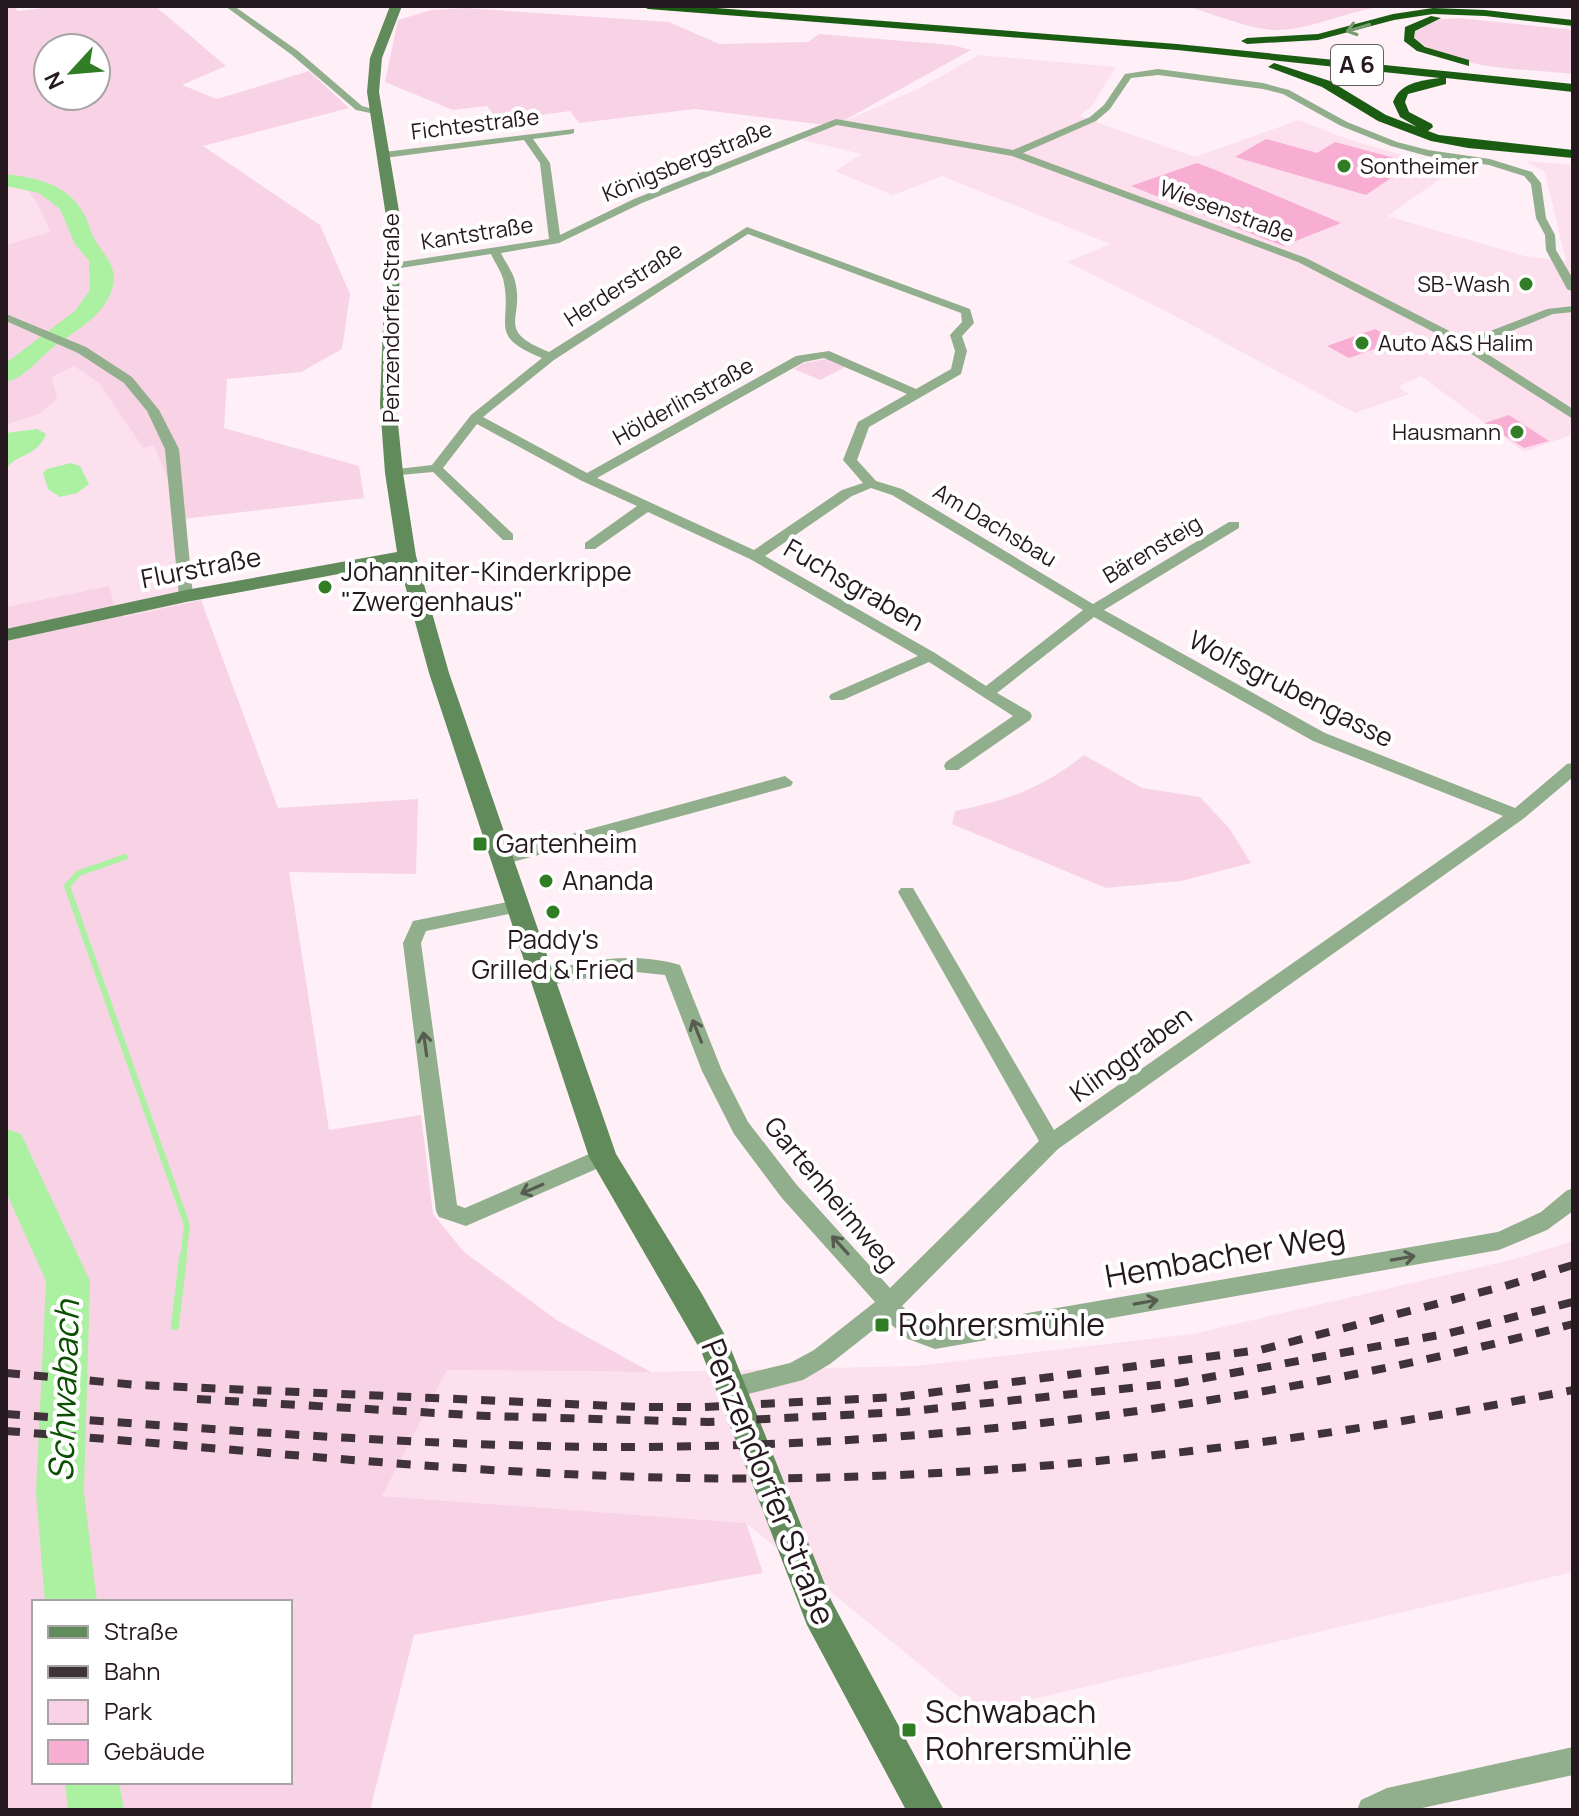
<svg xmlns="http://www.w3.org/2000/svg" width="1579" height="1816" viewBox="0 0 1579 1816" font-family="Manrope,sans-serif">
<rect width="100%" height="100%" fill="#ffeff6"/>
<path fill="#fce0ed" d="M979,55L1116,67L1091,107L1079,116L1195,157L1299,120L1347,139L1453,170L1387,216L1528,257L1566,261L1545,172L1526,161L1573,165V434L1524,452L1421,376L1398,387L1409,394L1355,413L1164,310L1067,262L1110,244L942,176L893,195L835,171L862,154L802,140L920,88Z
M6,182L13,183L37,199L50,232L6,245Z
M74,366L100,384L143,448L154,445L183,519V604L124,617L114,605L108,586L6,607V425L39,414L52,377Z
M1573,1241V1572L978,1712L746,1523L381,1496L447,1370L651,1372L916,1366L1193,1334L1515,1259Z"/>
<path fill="#f8d3e5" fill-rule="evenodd" d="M6,6H14L18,11L61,6H155L226,66L182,85L217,99L309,71L349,108L203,146L320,225L350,294L342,349L301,372L227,379L224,428L359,466L364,498L183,519L154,445L143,448L100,384L74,366L52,377L57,399L39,414L6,425V245L50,232C41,210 33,185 6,182ZM48,48H96V96H48Z
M1198,6H1388C1350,9 1316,29 1278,30C1255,31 1216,15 1193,8Z
M465,8L669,22L719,44L808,42L819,34L952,45L971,50L834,126L695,109L579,123L570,111L498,121L487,106L453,110L385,82L398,20L432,10Z
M1459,18L1573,30V74C1520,68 1457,71 1413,38L1415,28L1435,20Z
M826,359L845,367L820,380L794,369L804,363Z
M109,586L114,605L124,617L201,600L278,808L418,799L416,874L289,872L329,1130L421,1115L433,1214L464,1252L558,1321L651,1372L447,1370L382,1496L746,1523L763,1573L414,1635L370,1810H6V607ZM34,1602H290V1782H34Z
M1084,755L1142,788L1200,797L1229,828L1251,863L1181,881L1106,888L952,824L955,811C1008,800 1041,789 1084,755Z"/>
<path fill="#acf0a2" d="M37,429L46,434C37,458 15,453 6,470V433Z
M71,463L80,466L89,484L77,493L60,497L48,489L43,473L47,469Z"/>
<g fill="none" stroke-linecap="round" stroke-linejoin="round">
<path stroke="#acf0a2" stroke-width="6" d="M125,857L79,873L67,886L187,1225L183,1259"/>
<path stroke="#acf0a2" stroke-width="8" d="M175,1326L183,1257"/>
<path fill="#acf0a2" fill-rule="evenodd" d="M6,174C37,178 68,184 84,214C89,223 91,234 96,242C106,257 120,270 111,292C101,318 76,330 55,346C39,358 25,378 6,382V363L75,311L90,290L89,261L75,244L60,209L39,193L6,186Z
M6,1129L21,1134L90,1281L84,1492L97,1602H45L36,1492L46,1281L6,1192Z
M65,1782H119L124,1810H68Z"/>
</g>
<path fill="#f8add3" d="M1266,139L1317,153L1335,142L1413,163L1366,195L1235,157Z
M1197,163L1218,171L1341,223L1283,246L1131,186Z
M1375,329L1397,341L1349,358L1327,346Z
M1509,415L1549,441L1524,448L1485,423Z"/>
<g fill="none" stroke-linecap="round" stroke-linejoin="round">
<path fill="#91ae8d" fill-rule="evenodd" d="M225,6H234L298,51L362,106L380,111L375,114L356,110L292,55Z
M1158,69L1263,83L1289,90L1347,122L1397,142L1428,150L1490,159L1532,172L1541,183L1546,218L1555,235L1556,250L1573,279V292L1567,289L1546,250L1545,235L1536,218L1531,184L1524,176L1489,165L1427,156L1391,146L1341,126L1283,94L1263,89L1158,75L1131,78L1110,109L1096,121L1023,153L1306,258L1467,340L1547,309L1573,306V312L1553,314L1475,346L1573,409V419L1451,341L1298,262L1012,156L837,125L642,203L559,243L501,253C505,262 513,272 515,281C525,320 494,330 549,352L747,227L970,309L974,323L962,336L967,351L961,374L869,427L857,460L876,481L902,489L1093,604L1229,522H1239V528L1104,610L1325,733L1515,808L1567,764L1573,763V777L1523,819L1058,1149L902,1306L916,1319L935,1329L1498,1232L1541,1212L1566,1191L1573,1188V1211L1547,1230L1499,1250L935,1349L908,1339L886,1320L830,1364L803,1380L732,1398L724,1395L720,1387L724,1379L790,1363L814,1350L875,1302L781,1197L734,1134L702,1071L665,975L626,971L545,986L538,984L536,979L538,974C584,960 633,951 680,965L722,1071L748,1122L796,1184L890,1288L1039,1141L898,892L901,888H913L1054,1130L1503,816L1313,741L1094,617L997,693L1030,712L1032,716L1030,720L958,770H946L944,766L946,762L1013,716L929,662L843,700H831L829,697L831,694L918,656L750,559L648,512L595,549H585V543L637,506L582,481L477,424L443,468L513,534V540H503L433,472L389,476V470L432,465L471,415L542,358C487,336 512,325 504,283C503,274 495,263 491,254L394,269L388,266L394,263L549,239L540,163L524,140L384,158L379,155L384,152L574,129V133L571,134L533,139L550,163L560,235L634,199L836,119L1013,150L1090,117L1104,105L1125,74ZM748,234L961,313L962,322L950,335L955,351L951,369L916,389L829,351L796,356L587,473L483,417L554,360ZM824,358L907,394L858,422L843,460L863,483L842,490L754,550L597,478L804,362ZM871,488L892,495L1083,610L986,686L935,653L765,556L852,496Z
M6,314L86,347L132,377L159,410L179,449L193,596L191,599H181L179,596L165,449L147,411L124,383L78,353L6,321Z
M785,776L793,782L791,786L502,865L493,859L502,853Z
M517,900L523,901L526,906L523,911L426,931L421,943L457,1205L465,1208L603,1148L610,1151L613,1157L610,1163L466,1226L439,1217L436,1211L403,943L413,921Z
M1573,1747V1775L1413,1810H1357L1361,1800L1387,1788Z"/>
<path fill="#618b5b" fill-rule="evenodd" d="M390,6H402L382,58L379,92L401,223L396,404L403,473L416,556L449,673L616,1154L702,1294L726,1337L832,1602L944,1810H906L807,1625L701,1351L589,1157L429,673L399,563L186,602L6,641V629L186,590L397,552L385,473L380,404L387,223L367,92L370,58Z"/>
<path fill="#1a5c11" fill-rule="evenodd" d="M642,6H691L1177,44L1573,84V92L1446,78V84L1408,94L1405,102L1409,112L1432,124L1433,127L1428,131L1439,135L1573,150V158L1468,148L1431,141L1378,121L1322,87L1268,67L1274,63L1330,81L1386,115L1417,127L1400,117L1393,102C1401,82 1420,81 1440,78L1177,50L648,9Z
M1433,8L1485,10L1573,20V26L1485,16L1433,14L1394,20L1318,40L1247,44L1241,41L1247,38L1318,34L1393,14Z
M1431,16L1441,18L1415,31L1414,38L1425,47L1469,60V66L1417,51L1404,41L1405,27Z"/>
<path stroke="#3f3238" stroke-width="8" stroke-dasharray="14 14" stroke-linecap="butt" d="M6,1373L138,1385L638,1407H703L897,1397L1260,1350L1505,1286L1573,1265
M197,1399L487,1416L708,1422L902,1412L1178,1383L1450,1333L1573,1302
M6,1414C214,1429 423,1447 632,1447C948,1446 1267,1404 1573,1324
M6,1431C232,1448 458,1474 685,1478C984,1483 1280,1448 1573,1390"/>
</g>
<defs><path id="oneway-shaft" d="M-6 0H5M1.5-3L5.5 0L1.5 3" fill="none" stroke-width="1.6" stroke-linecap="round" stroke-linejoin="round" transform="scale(2)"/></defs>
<use stroke="#769d70" href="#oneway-shaft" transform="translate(1358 28) rotate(163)"/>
<g stroke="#565c50">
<use href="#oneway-shaft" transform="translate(697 1031) rotate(-112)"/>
<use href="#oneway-shaft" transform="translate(425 1044) rotate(-98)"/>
<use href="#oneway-shaft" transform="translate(532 1189) rotate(157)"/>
<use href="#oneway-shaft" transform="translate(840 1245) rotate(-132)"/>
<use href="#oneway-shaft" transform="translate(1403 1258) rotate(-10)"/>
<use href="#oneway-shaft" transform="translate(1146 1302) rotate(-10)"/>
</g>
<g fill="#307d25" stroke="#fff" stroke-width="3">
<circle cx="1344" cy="166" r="8"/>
<circle cx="1526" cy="284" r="8"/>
<circle cx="1362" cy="343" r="8"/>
<circle cx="1517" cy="432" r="8"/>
<circle cx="325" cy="587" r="8"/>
<rect x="472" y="836" width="16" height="16" rx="4"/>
<circle cx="546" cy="881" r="8"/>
<circle cx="553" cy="912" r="8"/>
<rect x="874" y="1317" width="16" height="16" rx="4"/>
<rect x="901" y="1722" width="16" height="16" rx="4"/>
</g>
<g text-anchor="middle" stroke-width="8" stroke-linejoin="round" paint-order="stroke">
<g font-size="22" fill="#25181e" stroke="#fff">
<text transform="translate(475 124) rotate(-7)" y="8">Fichtestraße</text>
<text transform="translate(687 161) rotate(-22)" y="8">Königsbergstraße</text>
<text transform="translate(1227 211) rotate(20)" y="8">Wiesenstraße</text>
<text transform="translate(477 233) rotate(-9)" y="8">Kantstraße</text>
<text transform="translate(623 284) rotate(-33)" y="8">Herderstraße</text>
<text transform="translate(391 318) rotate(-90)" y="8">Penzendorfer Straße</text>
<text transform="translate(683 401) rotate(-29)" y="8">Hölderlinstraße</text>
<text transform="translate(995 525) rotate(31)" y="8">Am Dachsbau</text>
<text transform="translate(1152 549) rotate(-31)" y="8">Bärensteig</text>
</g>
<g font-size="22" fill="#25181e" stroke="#fff" text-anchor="start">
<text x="1360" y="174">Sontheimer</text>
<text x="1510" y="292" text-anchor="end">SB-Wash</text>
<text x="1378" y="351">Auto A&amp;S Halim</text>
<text x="1501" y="440" text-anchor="end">Hausmann</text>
</g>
<rect fill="#fff" stroke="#665d62" stroke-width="2" x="1331" y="45" width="52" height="40" rx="6"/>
<g font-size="24" font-weight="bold" fill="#25181e">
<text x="1357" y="73">A 6</text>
</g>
<g font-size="26" fill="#25181e" stroke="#fff">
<text transform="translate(201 568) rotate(-11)" y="9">Flurstraße</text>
<text transform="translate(854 585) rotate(30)" y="9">Fuchsgraben</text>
<text transform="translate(1291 689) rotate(27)" y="9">Wolfsgrubengasse</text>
<text transform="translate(1131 1054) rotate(-36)" y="9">Klinggraben</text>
<text transform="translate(831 1194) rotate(50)" y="9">Gartenheimweg</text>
</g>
<g font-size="26" fill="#25181e" stroke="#fff" text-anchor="start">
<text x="341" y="581">Johanniter-Kinderkrippe<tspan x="341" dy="30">"Zwergenhaus"</tspan></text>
<text x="496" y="853">Gartenheim</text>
<text x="562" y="890">Ananda</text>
<text x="553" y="949" text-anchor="middle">Paddy's<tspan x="553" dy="30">Grilled &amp; Fried</tspan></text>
</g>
<g font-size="32" fill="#25181e" stroke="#fff">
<text transform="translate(1225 1256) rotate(-10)" y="11">Hembacher Weg</text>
<text transform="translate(768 1482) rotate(68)" y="11">Penzendorfer Straße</text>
</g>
<g font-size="32" fill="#25181e" stroke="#fff" text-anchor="start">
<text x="898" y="1336">Rohrersmühle</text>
<text x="925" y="1723">Schwabach<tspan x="925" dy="37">Rohrersmühle</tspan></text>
</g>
<g font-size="34" font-style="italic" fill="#0b5001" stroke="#fff">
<text transform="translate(64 1391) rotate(-88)" y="12">Schwabach</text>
</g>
</g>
<rect width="1579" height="1816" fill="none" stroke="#25181e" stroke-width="16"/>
<rect x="32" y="1600" width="260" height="184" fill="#ffffff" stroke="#a8a3a5" stroke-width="2"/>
<rect x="48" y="1626" width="40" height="12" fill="#618b5b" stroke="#a8a3a5" stroke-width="2"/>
<text x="104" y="1640" font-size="24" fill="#25181e">Straße</text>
<rect x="48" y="1666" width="40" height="12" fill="#3f3238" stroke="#a8a3a5" stroke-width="2"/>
<text x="104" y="1680" font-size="24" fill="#25181e">Bahn</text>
<rect x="48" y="1700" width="40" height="24" fill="#f8d3e5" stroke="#a8a3a5" stroke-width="2"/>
<text x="104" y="1720" font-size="24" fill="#25181e">Park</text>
<rect x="48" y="1740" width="40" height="24" fill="#f8add3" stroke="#a8a3a5" stroke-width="2"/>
<text x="104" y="1760" font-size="24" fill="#25181e">Gebäude</text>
<g transform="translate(72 72) rotate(244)"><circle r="38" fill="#ffffff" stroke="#a8a3a5" stroke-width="2"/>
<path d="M0-6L14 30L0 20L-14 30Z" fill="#307d25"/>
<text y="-12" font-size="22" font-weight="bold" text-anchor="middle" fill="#25181e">N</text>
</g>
</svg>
